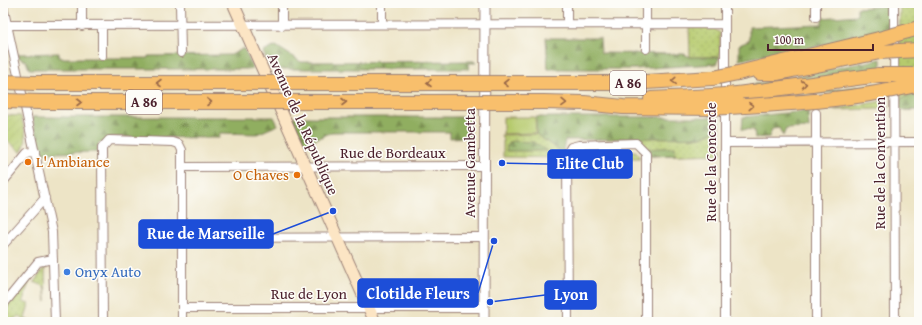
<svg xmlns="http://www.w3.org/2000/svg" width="922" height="325" viewBox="0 0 922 325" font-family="'Gentium Book Plus',serif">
<defs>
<pattern id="grass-dots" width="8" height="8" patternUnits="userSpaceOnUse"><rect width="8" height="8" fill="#b6ca6d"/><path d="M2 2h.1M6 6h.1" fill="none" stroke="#9ead5f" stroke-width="1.8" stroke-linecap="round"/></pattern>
<pattern id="forest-firs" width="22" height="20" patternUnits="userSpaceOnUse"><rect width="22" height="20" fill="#90ae60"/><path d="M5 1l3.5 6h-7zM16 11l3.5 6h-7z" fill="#788d4f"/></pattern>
<pattern id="garden-furrows" width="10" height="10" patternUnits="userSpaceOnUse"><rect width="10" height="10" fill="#b6ca6d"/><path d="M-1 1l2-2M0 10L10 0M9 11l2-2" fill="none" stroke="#9ead5f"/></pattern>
</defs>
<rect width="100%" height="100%" fill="#fdfcf7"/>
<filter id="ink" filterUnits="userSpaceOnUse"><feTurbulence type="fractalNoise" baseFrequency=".025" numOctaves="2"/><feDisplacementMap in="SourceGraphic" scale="8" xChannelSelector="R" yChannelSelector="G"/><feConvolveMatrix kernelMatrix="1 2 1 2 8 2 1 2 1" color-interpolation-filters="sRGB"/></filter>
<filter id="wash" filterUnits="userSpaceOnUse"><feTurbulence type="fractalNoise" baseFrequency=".012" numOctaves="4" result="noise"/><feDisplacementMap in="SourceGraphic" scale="16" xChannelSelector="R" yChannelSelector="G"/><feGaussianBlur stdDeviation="0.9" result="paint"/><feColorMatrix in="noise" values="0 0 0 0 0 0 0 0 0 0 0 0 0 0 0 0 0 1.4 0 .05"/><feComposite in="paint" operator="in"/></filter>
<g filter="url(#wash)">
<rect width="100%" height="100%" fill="#ede4c6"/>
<path fill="url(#grass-dots)" stroke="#80744c" d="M900,3H919V110H899Z
M689,26L712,27L720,33V57H690Z
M888,100L889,109L830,110Z
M714,117H720L721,154L651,156L650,151L638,138L702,137L714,131Z
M536,134L557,149L563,151V158L503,157V141L501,135Z
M579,150L636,151L640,158H572L575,152Z
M45,267L46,302L44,286L34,282Z
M26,281L29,282L23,302L29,304L25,319L33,322H26L19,316L9,322H3V310Z"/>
<path fill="url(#forest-firs)" stroke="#6d6646" d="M889,6V30L836,43L739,60V45L749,41V27L822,24V18L857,15V8Z
M546,38H600L601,53L684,54L690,57H720L716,64L634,69H548Z
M276,46L301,62L474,61L476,63H469V69H271L263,52Z
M244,48L253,69H29L26,61L19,58L18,54L59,53V58H148V56L231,55Z
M881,59V72L750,88V85Z
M877,84V86L848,91L763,99Z
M919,93V110H899L901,98Z
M808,111L809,128L786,129L783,136L779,128L772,129L769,137L755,138L754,130L742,129L743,117Z
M32,117H274L278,125L257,134L220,133L219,138L111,137L102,143H99L97,152L44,153L40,152Z
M293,117H469L470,137L450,138V132H332L305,144Z
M536,117H714V131L702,137L565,140L563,151L557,149L536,134Z
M513,141L533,142L547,151H506L508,143Z
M675,147V155L651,156L647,149Z"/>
<path fill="url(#garden-furrows)" stroke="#80744c" d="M3,115L21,116C24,129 30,140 21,152L3,137Z"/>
<path fill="#b6ca6d" stroke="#80744c" d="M503,117H535L536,133L503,134Z"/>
</g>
<g filter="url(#ink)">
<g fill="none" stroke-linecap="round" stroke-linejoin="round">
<defs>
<path id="minor" d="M82,3V26
M180,3L181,53
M282,3V26
M382,3V24
M567,3V24
M646,3V49
M725,3V322
M816,3V17
M894,3L895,322
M3,6L52,232L55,322
M7,25L725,24
M102,56V26
M725,143L919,142
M183,167L484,166
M3,182L27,153L35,151
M183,238L484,237
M3,245L45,198
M3,305L38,262L53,259
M182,308H484
M103,322L102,148L109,140L173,142L179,144L182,150V322
M568,322L567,154L571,147L579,145L636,143L646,153V322
M816,322V113"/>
<path id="tertiary" d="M484,322L485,3"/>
<path id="secondary" d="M233,3L375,322"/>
<path id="motorway" d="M738,73L879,39
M760,73H778L880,52
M36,83H240
M297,83H468
M544,83H628L713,78
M737,94L879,75
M651,99L712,96
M40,102H248
M305,102H468
M543,102L584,103L623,107L712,108"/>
</defs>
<use href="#minor" stroke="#9c8278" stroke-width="10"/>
<use href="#tertiary" stroke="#9c8278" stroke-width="11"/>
<use href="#secondary" stroke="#9c8278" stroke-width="13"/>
<use href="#motorway" stroke="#9c8278" stroke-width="16"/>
<use href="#minor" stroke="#fff" stroke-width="8"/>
<use href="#tertiary" stroke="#fff" stroke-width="9"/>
<use href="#secondary" stroke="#fce5c4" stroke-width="11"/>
<use href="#motorway" stroke="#f8bf6c" stroke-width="14"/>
<defs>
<path id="motorway-bridge" d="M879,39L919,28
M880,52L919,50
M879,75H919
M713,78L738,73
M3,82L36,83
M240,83H297
M468,83H544
M712,96L737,94
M5,101L40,102
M248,102H305
M468,102H543
M712,108C780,104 853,101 919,84"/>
</defs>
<use href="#motorway-bridge" stroke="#9c8278" stroke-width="16" stroke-linecap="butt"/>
<use href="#motorway-bridge" stroke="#f8bf6c" stroke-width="14"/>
</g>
<defs><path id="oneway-chevron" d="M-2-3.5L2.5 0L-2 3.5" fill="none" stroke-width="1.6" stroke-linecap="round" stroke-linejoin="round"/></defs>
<g stroke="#986748">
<use href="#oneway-chevron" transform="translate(674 81) rotate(176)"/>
<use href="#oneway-chevron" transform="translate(159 83) rotate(-180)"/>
<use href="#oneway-chevron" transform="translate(429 83) rotate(-180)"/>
<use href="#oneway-chevron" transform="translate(506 83) rotate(180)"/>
<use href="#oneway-chevron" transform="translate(804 84) rotate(-8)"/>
<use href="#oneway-chevron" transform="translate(79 102)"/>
<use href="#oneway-chevron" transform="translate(209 102)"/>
<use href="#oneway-chevron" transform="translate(344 102)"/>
<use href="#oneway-chevron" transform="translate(564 103) rotate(1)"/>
<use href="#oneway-chevron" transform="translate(751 106) rotate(-3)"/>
</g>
</g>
<g fill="#e8710a" stroke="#fdfcf7" stroke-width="1.5">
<circle cx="28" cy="162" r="4"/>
<circle cx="297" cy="175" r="4"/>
</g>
<circle fill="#3f7fe0" stroke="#fdfcf7" stroke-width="1.5" cx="67" cy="272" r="4"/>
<g text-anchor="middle" stroke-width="3" stroke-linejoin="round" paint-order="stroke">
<g fill="#fdfcf7" stroke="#806168" stroke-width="1">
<rect x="610" y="71" width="36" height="24" rx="3"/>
<rect x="126" y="90" width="36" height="24" rx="3"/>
</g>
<g font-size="14" font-weight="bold" fill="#4a1f2b">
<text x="628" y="88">A 86</text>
<text x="144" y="107">A 86</text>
</g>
<g font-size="15" fill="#4a1f2b" stroke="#fdfcf7">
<text transform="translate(303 124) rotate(66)" y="5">Avenue de la République</text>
<text x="393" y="158">Rue de Bordeaux</text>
<text transform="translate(711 162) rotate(-90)" y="5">Rue de la Concorde</text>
<text transform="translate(470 163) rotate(-90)" y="5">Avenue Gambetta</text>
<text transform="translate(880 163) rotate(-90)" y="5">Rue de la Convention</text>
<text x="309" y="299">Rue de Lyon</text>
</g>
<g font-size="15" fill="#c56008" stroke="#fdfcf7" text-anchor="start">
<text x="36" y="167">L'Ambiance</text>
<text x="289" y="180" text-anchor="end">O Chaves</text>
</g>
<g font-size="15" fill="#366cbe" stroke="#fdfcf7" text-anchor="start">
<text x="75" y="277">Onyx Auto</text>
</g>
</g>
<path fill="none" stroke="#1d4ed8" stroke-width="1.5" d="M502 163L548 164M333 211L273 234M494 241L478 293M490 302L545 295"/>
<g fill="#1d4ed8" stroke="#fdfcf7" stroke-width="1.5">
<circle cx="502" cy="163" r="4"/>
<circle cx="333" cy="211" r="4"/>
<circle cx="494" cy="241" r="4"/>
<circle cx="490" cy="302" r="4"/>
</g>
<g fill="#1d4ed8" stroke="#1d4ed8" stroke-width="1.5">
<rect x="548" y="150" width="84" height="28" rx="4"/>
<rect x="139" y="220" width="134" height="28" rx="4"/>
<rect x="358" y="279" width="120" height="28" rx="4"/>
<rect x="545" y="281" width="51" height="28" rx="4"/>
</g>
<g font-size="16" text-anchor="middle" font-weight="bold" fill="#fff">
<text x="590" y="169">Elite Club</text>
<text x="206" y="239">Rue de Marseille</text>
<text x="418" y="299">Clotilde Fleurs</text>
<text x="571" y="300">Lyon</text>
</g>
<rect width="922" height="325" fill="none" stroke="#fdfcf7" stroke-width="16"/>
<path d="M768 44v6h105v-6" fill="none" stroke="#4a1f2b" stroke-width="2"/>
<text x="774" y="44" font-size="12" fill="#4a1f2b" stroke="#fdfcf7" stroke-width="3" paint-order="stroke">100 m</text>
</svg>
